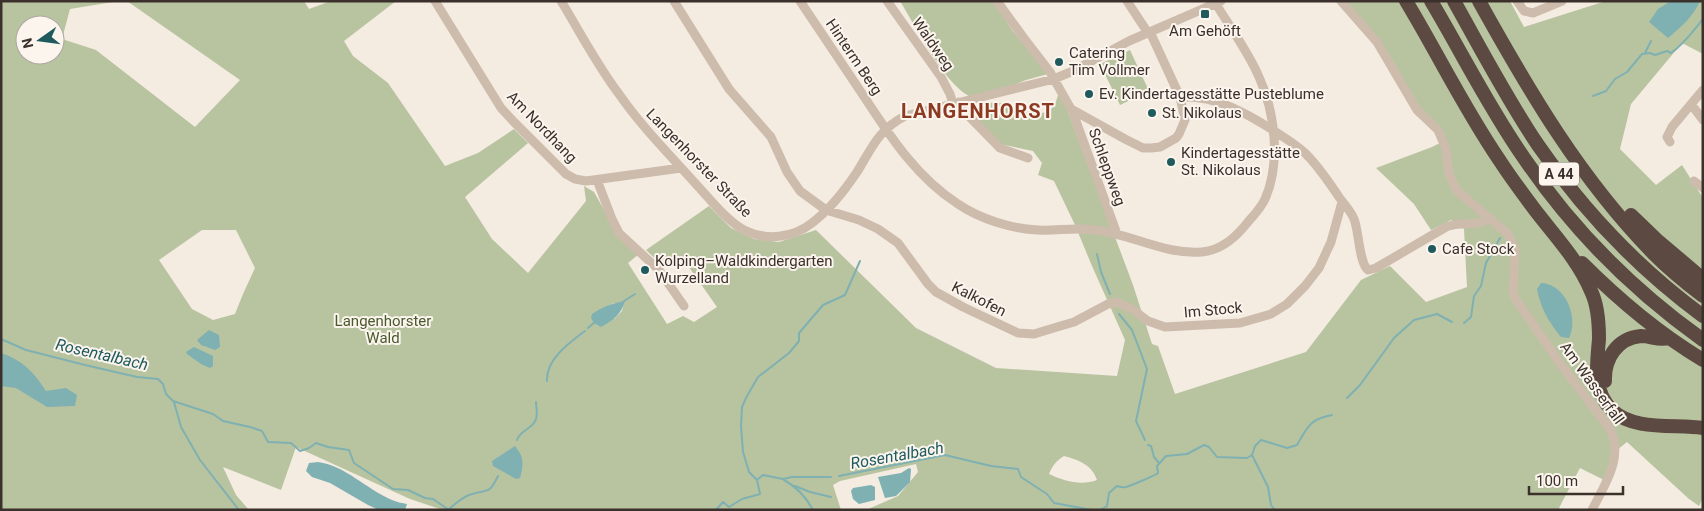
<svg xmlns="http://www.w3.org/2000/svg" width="1704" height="511" viewBox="0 0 1704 511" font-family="Roboto,sans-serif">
<rect width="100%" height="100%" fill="#f4ebe1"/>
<path fill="#b8c4a0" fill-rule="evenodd" d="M1,1H119L70,9L62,39L96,50L195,127L240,80L127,1H304L309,9L331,1H396L344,41L353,56L388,83L445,166L478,153L514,129L528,143L465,197L492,239L528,273L586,201L584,186L594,192L611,222L639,254L628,263L667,324L683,316L694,322L717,307L686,263L661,264L646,250L709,206L731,228L754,239L779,242L816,230L916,328L996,368L1117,376L1125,340L1092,266L1075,225L1054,181L1038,175L1042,163L1033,151L1000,144L966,109C976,106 989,101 1000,103C1015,105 1040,122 1053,107C1056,104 1057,97 1059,93L1065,104L1133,285L1152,344L1158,346L1175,394L1306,352L1361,280L1390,266L1426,302L1467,287L1464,229L1451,220L1431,230L1414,204L1376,168L1432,147L1446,140L1422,112L1344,1H1510L1524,27L1606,1H1703V54L1682,43L1631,104L1620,149L1656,185L1682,165L1703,198V498L1699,506L1689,499L1627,442L1612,454L1604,480L1580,468L1559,508L1561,510H866L898,496L918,472L916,464L840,481L833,485L841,510H443L410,499L296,447L281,490L223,467L236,495L249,510H1ZM25,25H55V55H25ZM202,230H236L255,268L243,294L235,314L213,320L192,309L159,260ZM624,302L622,311L614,319L611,304ZM1064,456C1079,460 1092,465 1097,480C1081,486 1064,481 1049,474C1053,465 1056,461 1064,456Z
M900,1H994L1012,30L1048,74L1026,80L1009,87L969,96C943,82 916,27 900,1Z
M1130,50L1149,91L1120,105L1100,64Z"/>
<path fill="#7fb0b2" d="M1671,1H1700C1693,17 1681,27 1668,38L1649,22L1658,9Z
M1541,283C1566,284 1579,318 1569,338L1561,337C1548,321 1541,309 1537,289Z
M625,301C621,315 613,320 601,327L594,323L591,318L592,314C603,307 612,303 625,301Z
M209,330L219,335L220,347L215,350L201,345L197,340Z
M194,347L213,356V366L210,368L201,364L187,354L186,352Z
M1,353C22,360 34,372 46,391L66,388L77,395L75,406L47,407L16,388L1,386Z
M515,446C524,457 524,464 520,478L516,479L493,466L492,461Z
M318,462C346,466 366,489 392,500C396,502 402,503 407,504L405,510H379L368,505L330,483L312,477L306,471L309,463Z
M909,468L911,469L910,482L896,496L885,498L878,477L901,473Z
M871,485L875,487V500L859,504L853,499L851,491L853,488Z"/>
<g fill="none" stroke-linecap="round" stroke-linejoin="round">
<path stroke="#7fb0b2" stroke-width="2" d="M1645,53L1651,41
M1593,96L1606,91L1615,79L1627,72L1642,54L1650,53L1655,55L1667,51L1671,53C1684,44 1693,31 1703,19
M1097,254L1101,272L1110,294
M624,301L635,294
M1119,314L1132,330L1147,369L1136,421L1145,440
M1464,323L1471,317L1474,296L1481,286L1486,263L1500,238
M588,328L596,321
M1,339L26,350L85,365L137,377L158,379L163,384L166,394L173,401L213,414L223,421L250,427L262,431L268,442L291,443L300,451L309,448L316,443L328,447L349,450L354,463L393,489L408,490L425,498L433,499L449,510
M547,381C546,359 569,343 585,331
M1347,398L1360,385L1394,338L1414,320L1437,314L1452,322
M174,402L181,427L200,460L239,510
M517,440C520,430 533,429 536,419C538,414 536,407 536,402
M1148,445L1151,446L1154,457L1159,463
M1252,455L1268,487L1271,505L1275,510
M839,476L945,455L991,466L1018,469L1021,477L1047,494L1054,503L1092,510
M757,480L749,472L743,452L741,426L742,407L747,396L758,377L789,353L799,341V333L823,305L845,295L860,261
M784,480C797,487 806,497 813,510
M795,486L810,492L831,497
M448,510C455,504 461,498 469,495C487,488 488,497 498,476
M716,510L723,502L729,507L742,499L760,494L757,480L763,475L783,479L792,477H831
M1100,510L1107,506L1109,493L1117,486C1120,487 1123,488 1126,487C1130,486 1154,476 1158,473L1157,466L1166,456L1187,454L1204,445L1209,447L1217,457L1247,458L1252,455L1255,446L1261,440L1287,448L1297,445C1308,426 1310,419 1332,415"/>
<path stroke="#cdbbac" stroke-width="9" d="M435,1L501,108L514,122L566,174L575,179L586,181L681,168
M561,1C580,32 597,65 619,94C641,126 669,154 695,183C708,197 728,222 744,230C766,241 793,238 812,223C829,210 845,190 857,172C872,148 878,130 905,116L1054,79L1073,71L1129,41L1221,1
M674,1L729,89L771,137L787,172L800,191L826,210L859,220L878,229L898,243L928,284L936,292L963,307L1018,333L1034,334L1057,327L1074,322L1108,304L1117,302L1132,309L1148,321L1165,327L1240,323L1271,314L1287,304L1305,286L1319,268L1331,242L1342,202
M800,1C821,32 842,64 863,95C890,136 916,177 958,204C980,219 1012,229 1038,230C1057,231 1076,227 1095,230C1131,234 1165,255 1202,252C1222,250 1236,237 1248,222C1254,215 1261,208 1265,199C1281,163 1275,112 1259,77C1249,53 1230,27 1216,4
M887,1L941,77L950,94L953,104
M997,1L1023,37L1050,72L1071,109L1125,139L1143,148H1151L1160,147L1176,138L1179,134L1185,120L1180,97L1150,32
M1127,1L1148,33
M1341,1L1377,42L1417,110L1438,130L1446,149L1449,174L1457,191L1508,234L1515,250L1513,292L1515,298L1559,362L1610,429C1624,457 1605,484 1592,510
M1517,1L1524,11L1533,13L1562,1
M1180,97C1216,95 1250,115 1279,134C1288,140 1298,146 1306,154C1319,167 1329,182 1339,197C1344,204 1351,211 1354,219C1359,231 1359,263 1368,270L1376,268L1446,227C1462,220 1475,228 1490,218
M959,102L961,108L1000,148L1028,158
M1691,104L1703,120
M1072,110L1117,234
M1670,142L1667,137L1672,127L1703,90
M597,180L612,219L619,233L659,270L684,306
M1694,181L1703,188"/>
<path stroke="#5c4a42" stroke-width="14" d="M1406,1C1438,54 1465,110 1500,161C1511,178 1523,194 1535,210C1555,236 1578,260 1591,291C1598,305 1599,323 1599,339C1597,364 1592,391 1612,410C1633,431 1675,424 1703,428
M1431,1C1462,53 1489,108 1524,158C1572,229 1633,290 1703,340
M1454,1C1481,49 1507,99 1538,145C1583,210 1639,269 1703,316
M1479,1C1529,91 1581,180 1654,254C1669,269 1686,283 1703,296
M1631,215L1657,240L1703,279
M1582,263C1619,300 1658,333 1703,360
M1605,381C1604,359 1617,338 1641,336C1652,336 1658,341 1669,338"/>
</g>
<g fill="#1f5a5e" stroke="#fbf5ee" stroke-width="2">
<rect x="1200" y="9" width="10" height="10" rx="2.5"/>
<circle cx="1059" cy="62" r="5"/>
<circle cx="1089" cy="94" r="5"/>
<circle cx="1152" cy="113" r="5"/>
<circle cx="1171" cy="162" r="5"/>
<circle cx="1432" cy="249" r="5"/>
<circle cx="645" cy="270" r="5"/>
</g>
<g text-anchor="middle" stroke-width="4" stroke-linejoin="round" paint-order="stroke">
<rect fill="#fbf5ee" stroke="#756b66" stroke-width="1" x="1539" y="162.5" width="40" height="23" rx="4"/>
<g font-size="14" font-weight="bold" fill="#3b302b">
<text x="1559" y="179">A 44</text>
</g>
<g font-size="15" fill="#3b302b" stroke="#fbf5ee" text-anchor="start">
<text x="1205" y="36" text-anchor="middle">Am Gehöft</text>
<text x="1069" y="58">Catering<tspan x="1069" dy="17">Tim Vollmer</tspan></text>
<text x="1099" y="99">Ev. Kindertagesstätte Pusteblume</text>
<text x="1162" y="118">St. Nikolaus</text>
<text x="1181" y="158">Kindertagesstätte<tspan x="1181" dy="17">St. Nikolaus</tspan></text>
<text x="1442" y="254">Cafe Stock</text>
<text x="655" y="266">Kolping–Waldkindergarten<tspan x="655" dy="17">Wurzelland</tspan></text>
</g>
<g font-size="15" fill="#3b302b" stroke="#fbf5ee">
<text transform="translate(933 44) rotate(55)" y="5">Waldweg</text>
<text transform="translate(854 57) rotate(56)" y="5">Hinterm Berg</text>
<text transform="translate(542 127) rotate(46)" y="5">Am Nordhang</text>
<text transform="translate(699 163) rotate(46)" y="5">Langenhorster Straße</text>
<text transform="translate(1107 167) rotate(70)" y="5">Schleppweg</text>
<text transform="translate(979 299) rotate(27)" y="5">Kalkofen</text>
<text transform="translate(1213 310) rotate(-5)" y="5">Im Stock</text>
<text transform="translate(1592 383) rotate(54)" y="5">Am Wasserfall</text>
</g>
<g font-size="15" fill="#4a5a2e" stroke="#fbf5ee">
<text x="383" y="326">Langenhorster<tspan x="383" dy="17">Wald</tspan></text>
</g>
<g font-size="16" font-style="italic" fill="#1f5a5e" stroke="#fbf5ee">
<text transform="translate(102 354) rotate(13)" y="6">Rosentalbach</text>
<text transform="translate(897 455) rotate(-10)" y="6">Rosentalbach</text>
</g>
<g font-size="20" font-weight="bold" letter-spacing="1" fill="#8c3b22" stroke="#fbf5ee">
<text x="978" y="118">LANGENHORST</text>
</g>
</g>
<rect width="1704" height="511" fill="none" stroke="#3b302b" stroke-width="5"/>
<g transform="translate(40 40) rotate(256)"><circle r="24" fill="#fbf5ee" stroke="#aea6a0"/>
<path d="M0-4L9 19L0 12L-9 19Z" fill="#1f5a5e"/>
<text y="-8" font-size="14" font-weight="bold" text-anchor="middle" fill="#3b302b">N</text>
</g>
<path d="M1529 486v8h94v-8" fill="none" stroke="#3b302b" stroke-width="2.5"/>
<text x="1536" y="486" font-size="15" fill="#3b302b" stroke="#fbf5ee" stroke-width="4" paint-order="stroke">100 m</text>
</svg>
